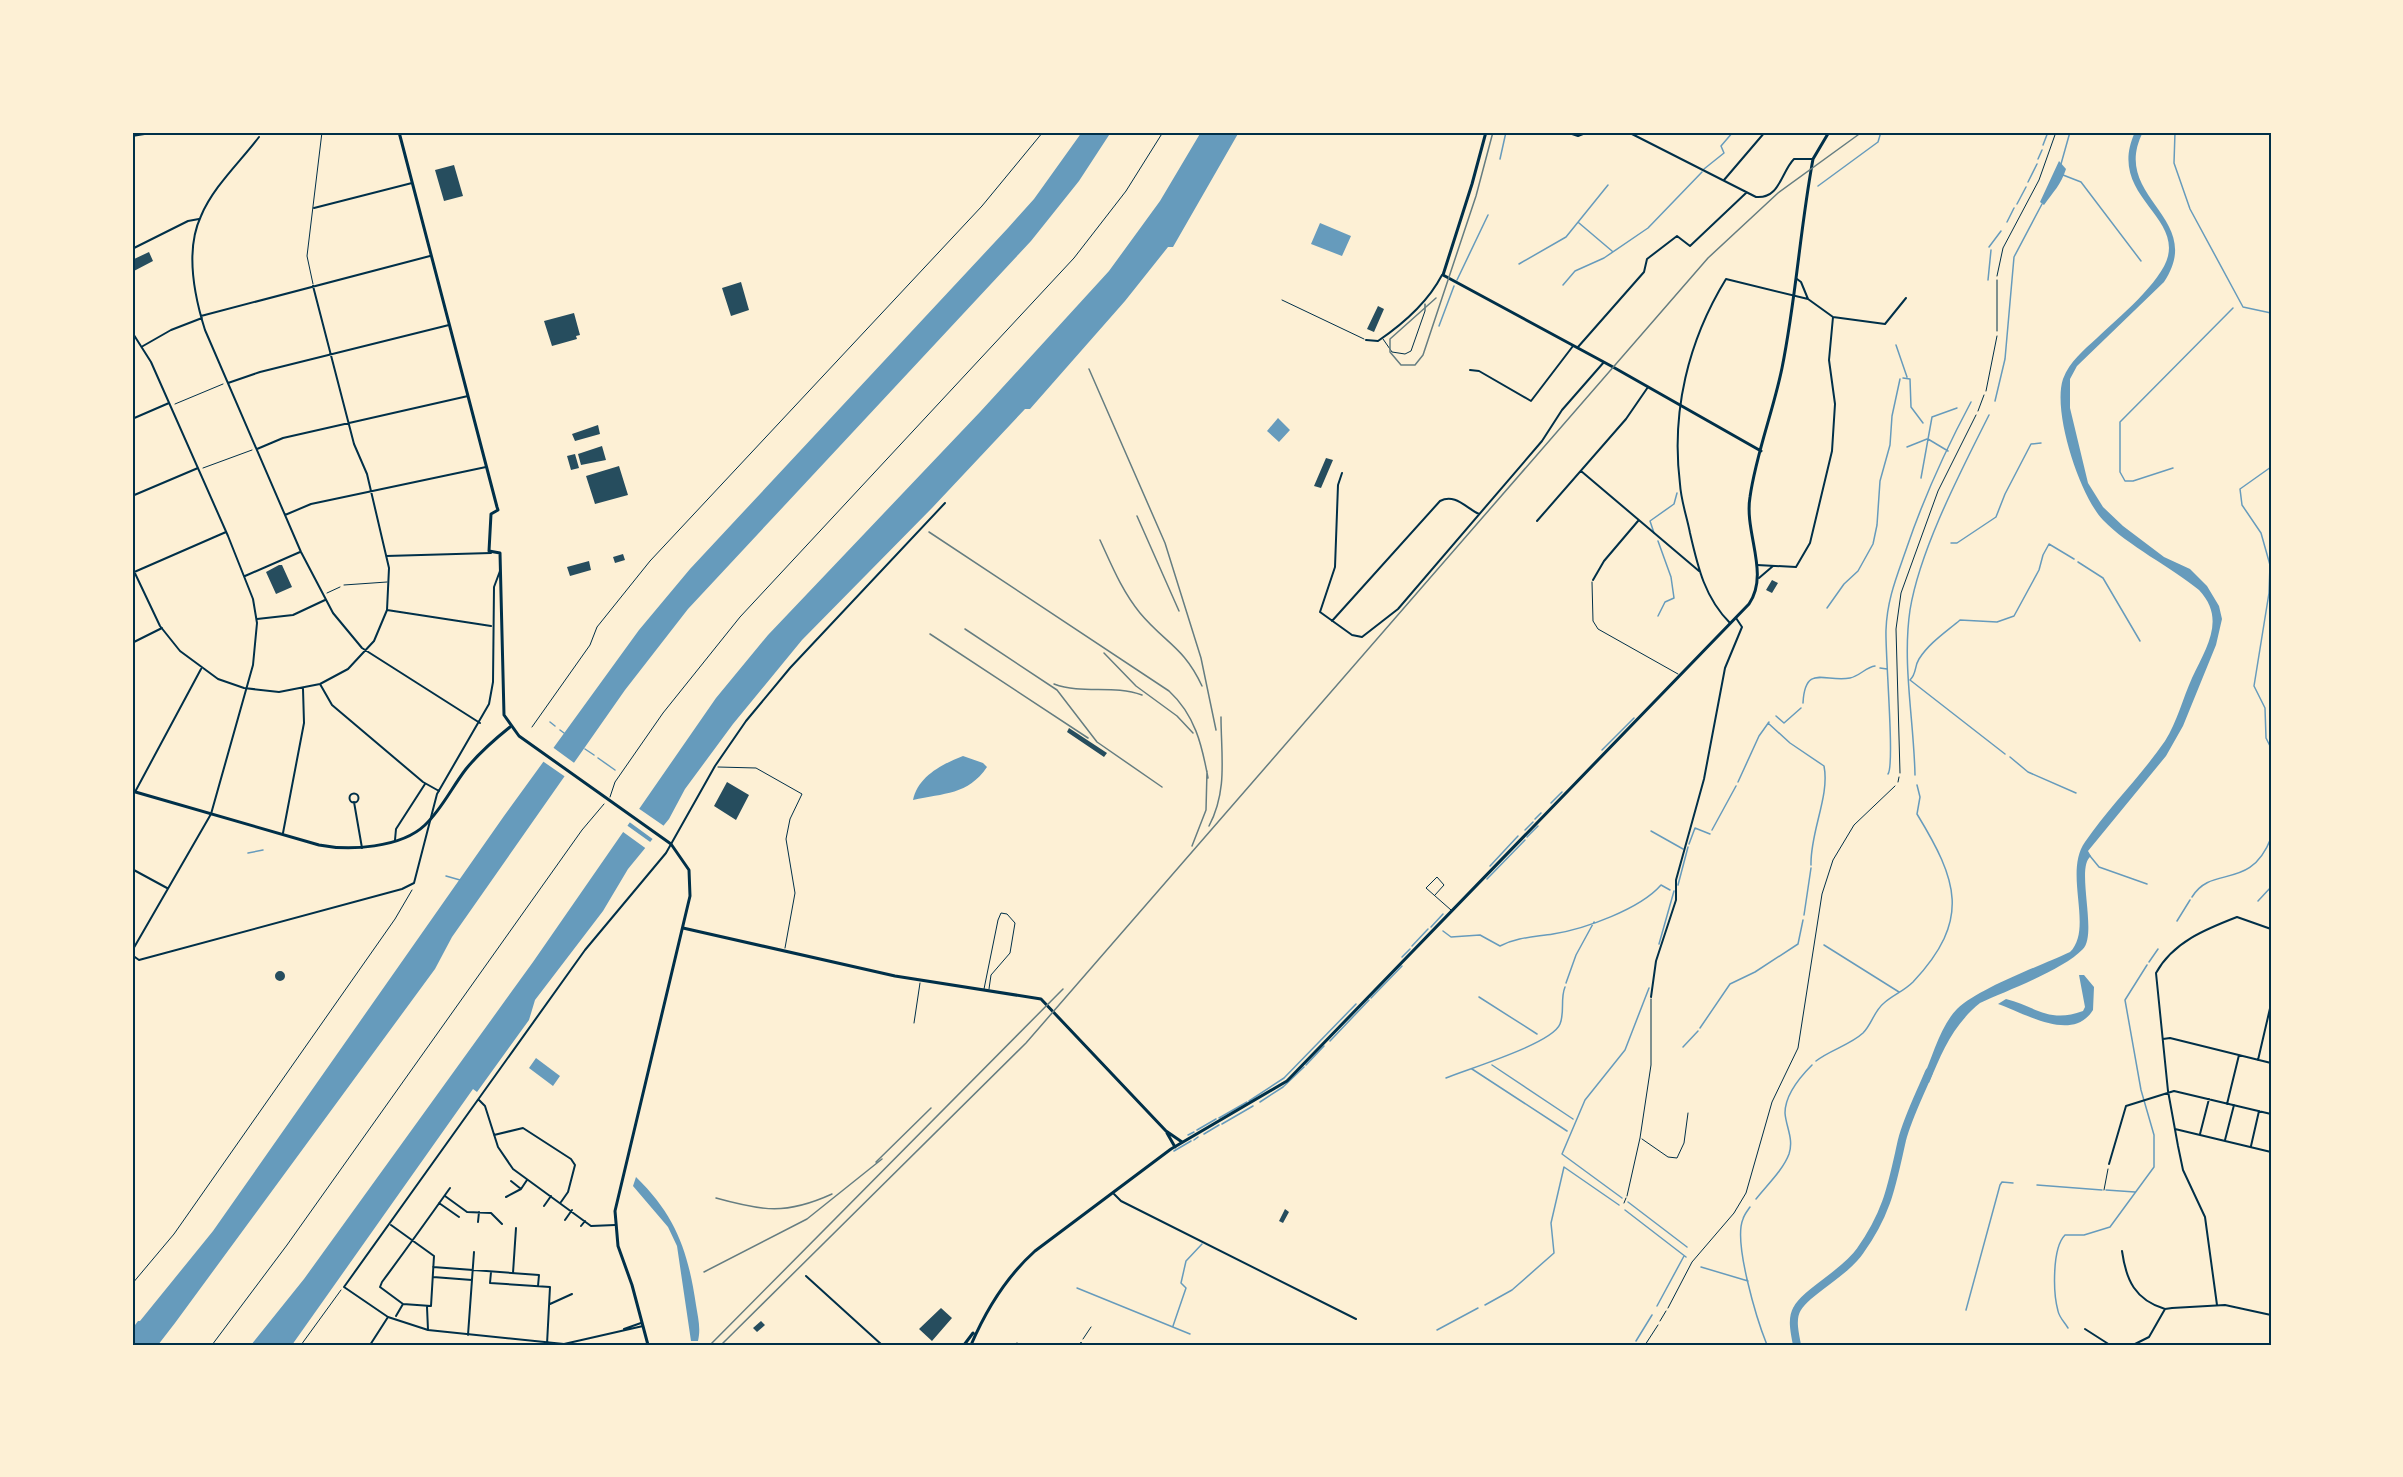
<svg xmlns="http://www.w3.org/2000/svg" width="2403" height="1477" viewBox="0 0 2403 1477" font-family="'Titillium Web',sans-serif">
<rect width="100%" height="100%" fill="#fdf0d5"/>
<path fill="#669bbc" d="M1082,132H1111L1079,181L1031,241L688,609L625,690L452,937L435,969L175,1323L158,1345H132V1329L138,1321H140L213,1231L504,816L639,630L690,569L1008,228L1034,199Z
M1201,132H1239L1173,247H1168L1125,301L1030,409H1025L932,508L802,640L733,724L685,789L669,819L628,869L603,911L535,1000L529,1020L477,1092L473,1089L292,1345H251L304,1279L533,962L716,698L768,635L980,412L1109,271L1160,201Z
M2135,132H2143C2109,198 2207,217 2164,282L2077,366L2070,379V408L2088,483L2103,507L2123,526L2164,557L2190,569L2207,586L2219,606L2222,619L2216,645L2183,726L2166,756L2088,851L2091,856C2075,867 2098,933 2083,949C2063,970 2008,990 1980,1003C1953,1025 1942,1052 1929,1083L1922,1080C1932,1059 1940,1026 1957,1009C1979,988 2040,966 2070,952C2094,928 2063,873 2085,842C2109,807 2141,776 2165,741C2177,722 2183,698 2192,678C2207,646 2226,619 2199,590C2171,567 2128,546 2103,520C2080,496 2052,412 2063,379C2070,361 2083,351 2097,338C2117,319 2162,282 2168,256C2178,213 2107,193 2135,132Z
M2059,161L2066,169C2061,185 2053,192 2044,205L2040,202Z
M1320,223L1351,236L1342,256L1311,244Z
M1278,418L1290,430L1279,442L1267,431Z
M963,756L983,763L987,767C968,795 944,793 913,800C918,777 940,765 963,756Z
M2079,975H2084L2094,987L2093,1010C2072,1044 2023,1012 1998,1004L2006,999C2035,1006 2049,1024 2083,1011L2085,1007Z
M536,1058L560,1076L553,1086L529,1068Z
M636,1177C676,1216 688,1251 696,1305C698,1318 701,1328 698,1341H691L677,1246L668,1227L633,1186Z"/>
<path fill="#fdf0d5" d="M551,746L577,765L567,778L541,760Z
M638,808L664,826L654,840L628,821Z
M625,824L653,844L648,850L619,829Z"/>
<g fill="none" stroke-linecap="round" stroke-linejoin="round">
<path stroke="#669bbc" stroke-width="1.5" d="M2175,132L2174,163L2190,209L2243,307L2271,313
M2043,145L2048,132
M1500,159L1506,132
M2038,159L2042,150
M2061,164L2070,132
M1704,169L1724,153L1721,146L1733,132
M2063,175L2081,182L2141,261
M2028,182L2037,164
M1818,186L1878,142L1881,132
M2017,204L2026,187
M2007,222L2014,208
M1579,223L1612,251
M1989,247L2001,231
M1519,264L1566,237L1608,185
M1457,280L1488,215
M1988,280L1991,250
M1563,285L1575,271L1604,258L1648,228L1702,172
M1439,326L1454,286
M1896,345L1907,377
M1903,378L1910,379L1911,407L1923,423
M1995,401L2005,359L2014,257L2042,204
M1928,439L1948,451
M1907,447L1927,439
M2271,467L2240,489L2242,505L2261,533L2270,565L2269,593L2254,686L2265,708L2266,738L2271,748
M2173,468L2133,481H2125L2120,472V422L2233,308
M1921,478L1932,417L1957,408
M1654,533L1650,521L1674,504L1677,493
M1951,543H1957L1996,517L2005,494L2031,444L2041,443
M2078,562L2103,578L2140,641
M1827,608L1844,584L1858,571L1873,544L1877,525L1880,481L1890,445L1892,416L1900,379
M1658,616L1665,602L1674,598L1671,577L1658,541
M1880,668L1887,669
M1803,703C1805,663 1826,683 1850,678C1860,676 1866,667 1875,666
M1776,716L1784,723L1801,708
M550,722L555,726
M1768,723L1790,743L1824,766C1830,796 1810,832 1811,865
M560,730L564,733
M585,749L594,755
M1602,750L1634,718
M2005,754L1910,680C1917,673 1914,667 1919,659C1929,643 1946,632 1960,620L1997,622L2014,616L2039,570L2043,555L2049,544L2074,559
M2010,757L2028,772L2076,793
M598,758L615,770
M1888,774C1895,765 1885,653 1886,630C1887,599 1897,576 1907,547C1924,497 1946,449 1971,402
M1915,775C1914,721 1902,664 1910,610C1920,549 1961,471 1989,415
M1738,782L1759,736L1769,722
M1551,803L1562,792
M1535,819L1541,813
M1525,830L1533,822
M1712,830L1736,786
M1651,831L1683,849
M1527,837L1538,826
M1689,844L1695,828L1710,834
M248,853L263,850
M2090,856L2099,867L2147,884
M1490,866L1518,836
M446,876L460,880
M1487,879L1525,840
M1678,885L1688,847
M2192,897C2212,864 2250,892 2271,838
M2258,901L2271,887
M1804,915L1811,868
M2177,921L2190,900
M1431,927L1443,914
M1443,931L1451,937L1480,935L1500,946C1517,937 1535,937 1553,934C1585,929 1640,909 1661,885L1670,890
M1659,944L1674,891
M1824,945L1899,992
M1412,946L1428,929
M1402,957L1410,949
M2149,962L2158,949
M1566,983L1576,955L1594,922
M1479,997L1537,1034
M1371,998L1402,966
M1700,1028L1730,984L1755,972L1798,944L1803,920
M1330,1041L1369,1000
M1683,1047L1698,1031
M1816,1061C1830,1050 1850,1045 1863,1033C1872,1024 1874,1011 1884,1003C1893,995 1904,991 1913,982C1972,919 1957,880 1917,814L1920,797L1917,785
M1306,1065L1324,1046
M1492,1065L1573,1119
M1472,1069L1567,1131
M1446,1078C1467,1069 1552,1044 1560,1024C1565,1012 1560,999 1565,987
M1249,1101L1284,1078L1356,1004
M1260,1102L1283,1087L1304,1067
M1219,1118L1247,1102
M1222,1124L1253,1106
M1197,1130L1216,1119
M1204,1134L1219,1125
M1188,1135L1194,1132
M1194,1140L1198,1137
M1174,1151L1191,1141
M2037,1185L2102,1190
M2106,1190L2135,1192
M1622,1198L1562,1154L1585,1100L1625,1050L1649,988
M1756,1199C1767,1185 1783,1170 1789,1154C1794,1139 1786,1127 1785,1113C1785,1094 1800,1077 1812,1065
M1628,1202L1687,1247
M1750,1207C1748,1210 1744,1215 1743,1219C1733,1242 1757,1320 1767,1345
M1625,1210L1686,1257
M1701,1267L1748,1281
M1077,1288L1190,1334
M1485,1305L1512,1290L1554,1253L1551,1223L1564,1167L1619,1205
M1657,1306L1684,1256
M1966,1310L2000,1185L2002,1182L2013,1183
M1173,1326L1186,1288L1181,1283L1186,1261L1202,1244
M2068,1328C2065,1323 2059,1317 2058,1311C2053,1293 2052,1248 2065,1235H2084L2110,1227L2154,1167V1135L2141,1090L2125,1000L2147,965
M1437,1330L1478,1308
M1636,1341L1652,1315"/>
<path stroke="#669bbc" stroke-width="8" d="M1797,1345C1795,1334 1791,1319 1797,1309C1806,1292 1845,1273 1860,1251C1888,1212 1892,1184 1902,1140C1908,1117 1920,1094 1929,1072"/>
</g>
<path fill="#264d5e" d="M454,165L463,196L444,201L435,170Z
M149,252L153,261L132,272V260Z
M741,282L749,310L731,316L722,288Z
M1378,306L1384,309L1374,332L1367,329Z
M574,313L580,335L576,336L577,339L552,346L544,321Z
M598,425L600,434L575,441L572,434Z
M602,446L606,460L581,465L578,454Z
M575,454L579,468L571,470L567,456Z
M1326,458L1333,460L1321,488L1314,486Z
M619,466L628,495L595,504L586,476Z
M623,554L625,560L615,563L613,557Z
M589,561L591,570L570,576L567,567Z
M279,565H282L292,587L276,594L266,572Z
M1772,580L1778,583L1772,593L1766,590Z
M1069,728L1107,753L1104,757L1067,732Z
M727,782L749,795L736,820L714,806Z
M275 976a5 5 0 1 1 10 0a5 5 0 1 1-10 0Z
M1285,1209L1289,1212L1283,1223L1279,1221Z
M941,1308L952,1318L932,1341L919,1329Z
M761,1321L765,1325L757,1332L753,1328Z"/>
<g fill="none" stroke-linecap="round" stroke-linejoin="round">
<path stroke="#003049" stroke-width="1" d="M1997,276L2003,248L2039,180L2056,132
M1986,391L1997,336
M175,404L223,384
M203,468L252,450
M327,593L340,587
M532,727L590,645L597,627L650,561L982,206L1043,132
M1900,773L1896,629L1901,593L1938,491L1976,415
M610,797L615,782L663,713L740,617L1074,258L1126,191L1163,132
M2104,1190L2108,1169
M1624,1203L1626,1198
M132,1284L174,1234L395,919L412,890
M1668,1308L1692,1262L1734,1213L1746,1193L1772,1102L1798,1048L1822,894L1833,860L1854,825L1895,786
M1083,1339L1091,1327
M212,1345L287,1245L582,830L604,804
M301,1345L341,1290
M1645,1345L1658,1325"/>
<path stroke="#003049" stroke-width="1" d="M1997,280V331
M313,284L307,256L322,132
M1282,300L1364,339
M1383,339L1392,352L1405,354L1411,351L1425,311V304
M1978,411L1984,395
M1592,582L1593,621L1598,629L1678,674
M344,585L387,582
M718,767L756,768L802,794L790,819L786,839L795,893L785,948
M1898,782L1899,777
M1435,895L1444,885L1437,877L1426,888L1451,910
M984,989L998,920L1001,913L1007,914L1015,923L1010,953L991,975L989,989
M914,1023L920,983
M1642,1139L1668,1157L1677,1158L1684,1143L1688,1113
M1627,1196L1640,1138L1651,1065V999
M1660,1321L1666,1311
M1017,1343L1021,1345"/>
<path stroke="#003049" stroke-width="2" d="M1566,132L1578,136L1588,132
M1628,132L1756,197C1780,199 1781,172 1794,159H1812
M132,136L157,132
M259,137C240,162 213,187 201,216C185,250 194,295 205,330L301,552L333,613L362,648L480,723
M1724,180L1765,132
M314,208L412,183
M132,249L188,221L199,219
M1797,279L1801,282L1808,299
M201,316L430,256
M1833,317L1885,324L1906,298
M132,332L151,362L228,536L253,599L257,623L253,665L211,814L132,951
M1366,340L1378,341C1403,324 1428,302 1442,275
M143,346L171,330L202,318
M1578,347L1644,272L1647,259L1677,236L1690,246L1746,193
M1470,370L1479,371L1531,401L1573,346
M228,383L260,372L449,325
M132,419L169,403
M257,449L283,438L468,396
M1581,471L1699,571
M1342,473L1338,485L1335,567L1320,612L1352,635L1362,637L1398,609L1542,441L1562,410L1604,362
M132,496L198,468
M285,515L311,504L486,467
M1537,521L1626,419L1648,387
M386,556L491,553
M132,567L160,626L180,651L218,679L244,688L279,692L320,684L348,669L374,641L387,610L389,568L367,474L354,444L313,286
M132,573L226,532
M245,576L300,552
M1759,578L1773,566
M1593,580L1604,561L1638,521
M387,610L491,626
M257,619L293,615L325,600
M1332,621L1440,501C1455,493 1466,508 1479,514
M1730,623C1705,598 1698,568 1690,533C1687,517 1681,501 1680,484C1671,412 1688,341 1726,279L1808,299L1833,317L1829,360L1835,404L1832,451L1810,543L1796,567L1757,565
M132,643L162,628
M320,684L332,705L423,782L439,791
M135,792L201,669
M349.5 798a4.5 4.5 0 1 1 9 0a4.5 4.5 0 1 1-9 0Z
M354,802L362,848
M283,833L304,723L303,689
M395,840L396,829L425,784
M132,869L167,888
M132,955L139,960L402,889L414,883L437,794L489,704L493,682L494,587L500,571
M1651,997L1656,961L1676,900V880L1704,779L1725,668L1742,627L1736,618
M2163,1039L2170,1038L2271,1063
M2258,1060L2271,1004
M479,1100L485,1106L498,1147L513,1169L591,1226L615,1225
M2227,1104L2239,1055
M2175,1129L2271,1152
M2200,1134L2209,1099
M494,1135L523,1128L571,1159L575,1165L568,1192L561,1202
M2225,1140L2234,1105
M2251,1146L2259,1111
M2109,1164L2126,1106L2174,1091L2271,1114
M511,1181L521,1189
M1114,1194L1121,1201L1356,1319
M445,1196L467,1212L491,1213L502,1224
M506,1197L521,1189L527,1180
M439,1203L459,1217
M544,1206L551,1196
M565,1220L572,1210
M478,1222L479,1212
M391,1225C405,1235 420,1246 434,1256L431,1306L403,1304L380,1287L382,1282C405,1251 428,1219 450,1188
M581,1226L585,1221
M2122,1251C2126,1280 2135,1300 2165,1309
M433,1267L539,1275L538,1286
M491,1272L490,1283L550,1287L547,1344
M513,1273L516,1228
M806,1276L882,1345
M433,1277L472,1280
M550,1304L572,1294
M2217,1305L2205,1217L2183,1170L2178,1146L2168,1091L2156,973C2173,942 2206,929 2237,917L2271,929
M427,1307L428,1330
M396,1316L403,1304
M643,1326L564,1344L428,1330L388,1317L344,1287L585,950L666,853L715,766L746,721L790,668L945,503
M624,1329L641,1323
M2085,1329L2110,1345
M468,1335L474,1252
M370,1345L388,1317
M1081,1345V1343
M2133,1345L2149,1337L2165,1309L2172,1308L2225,1305L2271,1315"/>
<path stroke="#003049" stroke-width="3" d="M1486,132L1472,184L1443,275L1613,367L1761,451
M132,791L319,845C349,851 401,848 425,825C442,809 452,787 466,769C479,753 495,739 510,727
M683,928L895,976L1041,999L1166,1131L1182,1142
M1167,1133L1175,1147
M964,1345L973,1333
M971,1345C986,1310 1005,1278 1035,1251L1171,1149L1287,1081L1749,604C1770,573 1744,533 1750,497C1756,454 1773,412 1782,368C1796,299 1800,229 1813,159L1829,132"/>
<path stroke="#003049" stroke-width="3" d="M399,132L497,507L498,510L491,514L489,551L500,553L504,715L519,736L671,844L689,870L690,896L615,1211L618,1246L632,1285L648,1345"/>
<path stroke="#657d81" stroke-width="1.5" d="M1436,298L1390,339V352L1401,365H1415L1423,355L1476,196L1493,132"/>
<path stroke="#657d81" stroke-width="1.5" d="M1089,369L1165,543L1201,658L1216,730
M1137,516L1179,611
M929,532L1169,691C1195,715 1202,745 1208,778
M1100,540C1112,566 1122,591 1140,613C1165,643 1184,647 1202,686
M965,629L1057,690L1097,742L1162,787
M930,634L1088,738
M1104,653L1136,686L1177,716L1193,733
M1054,684C1083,695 1113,684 1142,695
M1209,826C1228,790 1221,755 1221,717
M1192,846L1206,810L1207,771
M876,1162L931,1108
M716,1198C763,1211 786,1215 832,1194
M704,1272L807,1219L882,1159
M710,1345L1063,989
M721,1345L1026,1043L1708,258L1778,193L1862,132"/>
</g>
<rect width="2403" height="1477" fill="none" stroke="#fdf0d5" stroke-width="267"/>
<rect x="134" y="134" width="2136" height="1210" fill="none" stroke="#003049" stroke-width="2"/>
</svg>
